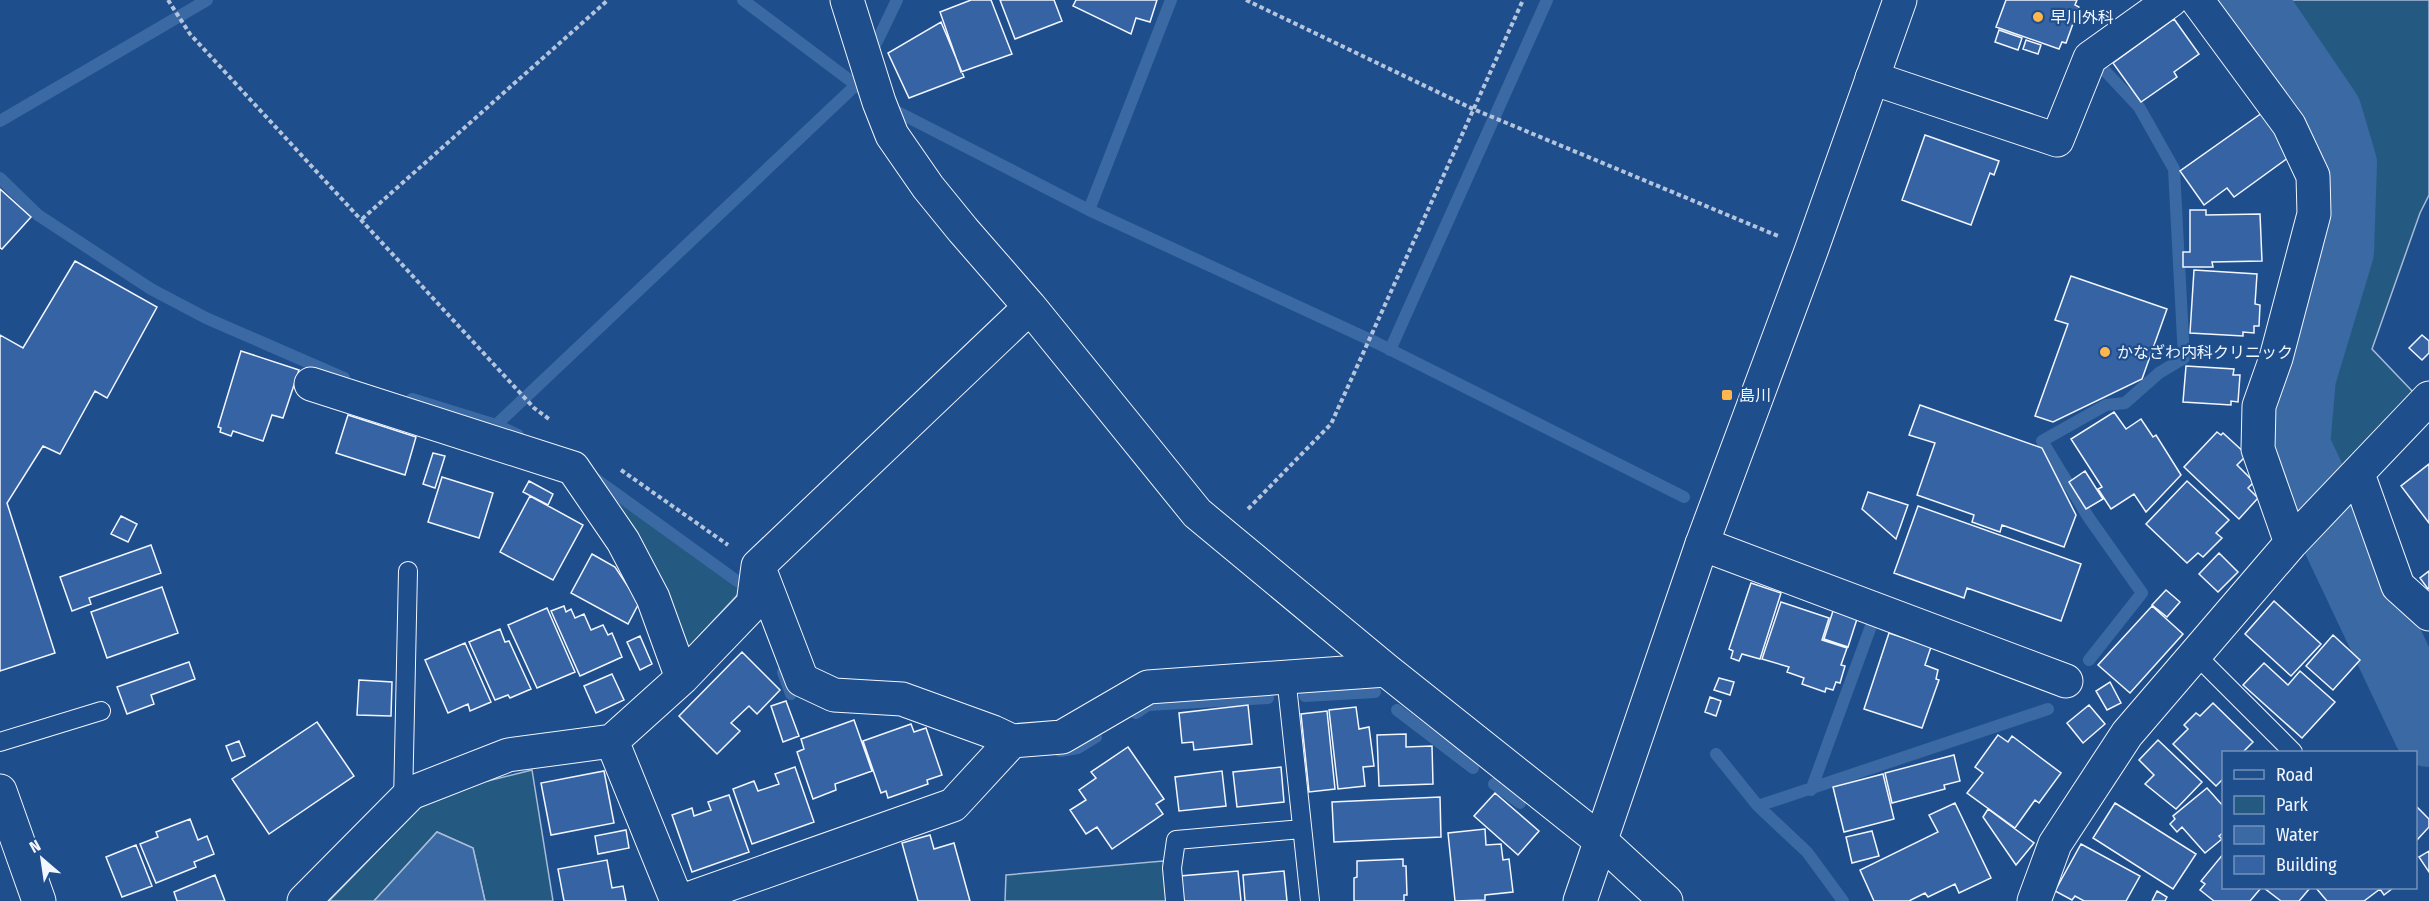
<svg xmlns="http://www.w3.org/2000/svg" width="2429" height="901" viewBox="0 0 2429 901" font-family="'Fira Sans Condensed','Noto Sans JP',sans-serif">
<rect width="100%" height="100%" fill="#1f4e8c"/>
<path fill="#245a82" stroke="#a8bbd7" stroke-width="1.5" d="M2278,0H2429V195L2420,213L2372,349L2413,392L2326,485L2314,445L2318,399L2343,300L2365,234L2372,175L2366,135Z
M588,470L743,580V589L683,653Z
M532,770L553,901H485L473,848L437,832L374,901H329L423,804L463,787Z
M1163,861L1168,869L1172,901H1005L1006,875Z"/>
<path fill="#3b69a3" stroke="#a8bbd7" stroke-width="1.5" d="M437,832L473,848L485,901H374Z"/>
<g fill="none" stroke-linecap="round" stroke-linejoin="round">
<path stroke="#3b69a3" stroke-width="12" d="M743,0L868,94
M870,56L897,0
M888,107L1089,210L1377,343L1684,497
M0,121L207,0
M0,178L38,215L151,289L206,318L344,378
M1089,210L1171,0
M1390,350L1547,0
M412,399L496,425L518,435
M496,425L856,85L859,79
M593,477L737,581
M2089,660L2142,593L2089,518L2042,441L2106,405L2125,403L2159,373L2184,358L2174,169L2139,107L2106,72
M783,672L791,694
M1305,696L1375,692
M1397,710L1473,768
M1136,713L1148,705L1268,698
M1060,751L1078,748L1096,737
M1716,754L1758,806L1807,852L1843,901
M1494,784L1520,803
M1811,790L1871,626
M1758,806L2048,709"/>
<path stroke="#3b69a3" stroke-width="72" d="M2249,0L2326,113L2341,164L2338,251L2300,377L2294,446L2429,731"/>
</g>
<path fill="#3563a3" stroke="#f2f6ff" stroke-width="1.5" d="M971,0H991L1012,54L961,72L940,12Z
M1000,0H1054L1062,21L1015,39Z
M1076,0H1157L1150,22L1136,18L1131,34L1073,6Z
M2006,0H2077L2075,5L2079,7L2066,43L2062,42L2059,49L1996,27Z
M2174,19L2199,54L2174,72L2177,77L2141,102L2113,63Z
M941,22L964,77L909,98L888,53Z
M1999,30L2022,38L2018,50L1995,42Z
M2026,40L2041,45L2038,54L2023,49Z
M2262,113L2292,155L2234,197L2227,188L2204,205L2180,171Z
M1925,135L1999,161L1994,175L1990,173L1971,225L1902,200Z
M0,189L31,217L2,249L0,248Z
M2190,210H2206V215L2260,214L2262,261L2212,262L2213,267H2183V252H2190Z
M75,261L157,307L107,398L95,391L60,454L43,446L7,503L55,653L0,671V335L23,348Z
M2194,270L2257,274L2255,304L2260,305L2259,326H2254V333L2243,332V336L2190,333Z
M2071,276L2167,309L2142,379L2053,422L2035,416L2068,324L2055,320Z
M2422,335L2429,341V353L2422,360L2409,348Z
M241,351L299,370L283,418L272,415L263,441L233,431L231,436L220,432L221,428L218,427Z
M2186,366L2234,369L2233,375H2240L2238,402L2231,401V405L2183,402Z
M1920,405L2042,448L2076,515L2064,547L2002,525L2000,532L1972,522L1974,515L1917,495L1935,443L1909,435Z
M2114,412L2126,429L2141,419L2153,437L2156,435L2181,475L2146,512L2134,494L2111,509L2098,489L2102,487L2071,439Z
M348,415L416,437L405,475L336,453Z
M2217,432L2221,435L2223,433L2247,455L2237,465L2254,482L2248,488L2258,498L2239,519L2184,467Z
M433,453L445,456L435,488L423,484Z
M2429,464V523L2401,486Z
M2085,471L2103,499L2086,509L2069,482Z
M442,477L493,493L479,538L428,522Z
M529,481L553,494L548,505L523,492Z
M2187,481L2229,520L2216,533L2222,538L2203,557L2198,553L2187,563L2146,524Z
M1868,492L1908,505L1896,539L1862,509Z
M530,496L583,525L553,580L500,552Z
M1918,506L2081,564L2061,621L1967,588L1964,598L1894,573Z
M121,516L137,524L128,542L111,534Z
M151,545L161,573L89,598L91,604L72,611L60,577Z
M2219,553L2238,572L2218,592L2199,574Z
M592,554L615,567L639,603L628,624L571,593Z
M2429,571V588L2428,589L2420,578Z
M1751,583L1781,593L1760,659L1742,654L1739,661L1731,658L1733,651L1729,649Z
M162,587L178,633L107,658L91,612Z
M2166,590L2180,602L2167,617L2152,605Z
M2274,601L2321,644L2291,676L2245,634Z
M1781,602L1829,618L1822,640L1847,648L1841,665L1845,666L1840,683L1836,682L1833,690L1826,688L1825,692L1802,684L1804,678L1787,672L1789,667L1762,659Z
M564,606L566,612L571,609L575,618L584,614L591,630L603,625L608,635L612,633L622,657L580,676L551,611Z
M2152,606L2183,634L2130,693L2098,665Z
M547,608L575,672L537,688L508,625Z
M1833,611L1857,619L1848,647L1824,639Z
M500,629L505,642L509,641L531,689L510,698L508,695L495,700L469,642Z
M1889,633L1931,647L1925,665L1938,670L1936,679L1939,680L1922,728L1864,709Z
M2333,635L2360,660L2333,690L2306,666Z
M640,636L652,664L640,670L627,642Z
M465,643L491,702L470,711L468,704L448,713L425,660Z
M742,652L780,690L757,714L749,706L731,723L740,731L717,754L679,716Z
M189,662L195,679L151,695L154,704L127,714L117,687Z
M2264,663L2288,685L2300,671L2335,702L2302,738L2243,685Z
M612,674L624,700L596,713L584,686Z
M1719,678L1734,682L1730,695L1714,690Z
M359,680L392,682L391,716L357,715Z
M2110,682L2121,703L2107,710L2096,691Z
M1710,697L1721,701L1716,716L1705,712Z
M786,701L799,736L783,742L771,706Z
M2213,703L2253,742L2243,752H2224V778L2216,786L2173,744L2188,729L2184,725L2196,713L2200,716Z
M1248,705L1252,744L1194,750L1193,742L1182,743L1179,713Z
M2089,705L2105,724L2083,743L2067,723Z
M1356,707L1359,729L1369,727L1374,766L1363,767L1365,786L1338,789L1329,710Z
M1327,711L1335,789L1309,792L1301,714Z
M854,720L872,771L835,784L836,790L813,799L797,752L804,749L801,739Z
M317,722L354,776L269,834L232,779Z
M911,724L914,732L926,728L942,775L927,780L928,784L888,798L886,791L881,793L863,741Z
M1406,734V747L1432,746L1433,784L1379,786L1377,735Z
M1998,735L2008,742L2012,736L2061,773L2039,803L2035,800L2015,828L1967,793L1983,773L1975,767Z
M2158,740L2202,782L2176,809L2145,784L2154,775L2139,760Z
M239,741L245,756L232,761L226,746Z
M1128,747L1164,799L1156,804L1163,814L1112,849L1097,827L1086,834L1070,810L1086,800L1079,790L1096,778L1091,772Z
M1954,755L1960,781L1944,785L1945,789L1892,803L1885,773Z
M795,767L814,822L752,844L733,789L754,781L758,791L779,784L775,774Z
M1281,767L1284,802L1237,807L1233,772Z
M604,771L614,823L551,835L541,783Z
M1222,771L1226,806L1179,811L1175,777Z
M1883,774L1894,819L1844,832L1833,787Z
M2207,788L2224,807V832L2219,836L2222,839L2205,853L2182,827L2177,832L2170,824L2175,819L2173,816Z
M1495,793L1539,831L1518,855L1474,816Z
M729,795L749,852L692,872L672,815L692,808L694,816L711,810L708,802Z
M1440,797L1441,837L1334,842L1332,802Z
M1955,803L1991,878L1959,893L1955,884L1928,897L1925,893L1909,901H1874L1860,870L1938,832L1929,815Z
M2115,803L2196,854L2173,889L2093,838Z
M2416,806L2429,819V827L2416,841Z
M1988,809L2034,843L2016,865L1983,817Z
M190,819L198,840L207,836L214,854L194,862L196,867L156,883L140,844L158,837L156,832Z
M1485,829L1486,845L1501,844L1503,860L1509,859L1513,892L1485,895V900L1455,901L1448,833Z
M626,830L629,848L598,854L595,836Z
M1872,831L1879,856L1852,863L1846,837Z
M930,835L934,849L954,843L970,901H918L902,843Z
M2081,844L2140,876L2126,901H2084L2075,896L2072,900L2055,891Z
M136,845L152,886L122,897L106,857Z
M2429,851V872L2419,857Z
M2224,853V888H2261L2250,901H2214L2200,890L2205,884L2201,881Z
M1403,859V866H1406L1407,895H1404V901H1354V878L1357,877V861Z
M607,860L612,888L623,886L626,901H564L558,869Z
M1238,871L1241,901H1182L1180,876Z
M1284,871L1287,901H1245L1243,875Z
M215,875L225,901H177L174,892Z
M2264,888H2310L2299,901H2281Z
M2316,888H2393L2384,895L2380,889L2364,901H2327Z
M2157,891L2167,897L2165,901H2152Z"/>
<g fill="none" stroke-linecap="round" stroke-linejoin="round">
<defs>
<path id="lane" d="M2196,655L2293,752
M1286,676L1310,901
M0,742L101,711
M403,802L408,571
M1175,901L1172,868L1176,840L1302,829"/>
<path id="street" d="M847,0L879,102L892,135L928,187L963,230L1030,307L1197,513L1386,670L1601,841L1666,901
M2197,0L2289,125L2313,176L2314,214L2276,358L2259,406L2258,449L2291,543
M1872,78L2057,140L2090,58L2171,0
M311,384L573,468L623,541L653,598L682,678
M2358,474L2398,586L2429,614
M1702,544L2066,681
M759,568L802,680L834,695L902,699L993,732L1012,741L1062,737L1148,687L1386,670
M612,741L677,901
M0,791L39,901
M304,901L411,793L508,755L612,741L682,678L753,604L758,566L1030,307
M682,901L953,805L1012,741
M2034,901L2055,844L2127,734L2291,543L2429,398"/>
<path id="secondary" d="M1580,901L1702,544L1811,251L1900,0"/>
</defs>
<use href="#lane" stroke="#f2f6ff" stroke-width="20"/>
<use href="#street" stroke="#f2f6ff" stroke-width="35"/>
<use href="#secondary" stroke="#f2f6ff" stroke-width="35"/>
<path stroke="#b3c4dc" stroke-width="4" stroke-dasharray="4.5 3" stroke-linecap="butt" d="M168,0L190,34L534,408L549,419
M1246,0L1473,109L1778,236
M362,219L608,0
M621,470L728,545
M1248,509L1331,424L1523,0"/>
<use href="#lane" stroke="#1f4e8c" stroke-width="18"/>
<use href="#street" stroke="#1f4e8c" stroke-width="33"/>
<use href="#secondary" stroke="#1f4e8c" stroke-width="33"/>
</g>
<g fill="#ffb74d" stroke="#1f4e8c" stroke-width="2">
<circle cx="2038" cy="17" r="6"/>
<circle cx="2105" cy="352" r="6"/>
<rect x="1721" y="389" width="12" height="12" rx="3"/>
</g>
<g text-anchor="middle" stroke-width="4.5" stroke-linejoin="round" paint-order="stroke">
<g font-size="16" fill="#f2f6ff" stroke="#1f4e8c" text-anchor="start">
<text x="2050" y="23">早川外科</text>
<text x="2117" y="358">かなざわ内科クリニック</text>
<text x="1739" y="401">島川</text>
</g>
</g>
<rect x="2222" y="751" width="195" height="138" fill="#1f4e8c" stroke="#7391ba" stroke-width="1.5"/>
<rect x="2234" y="770" width="30" height="9" fill="#1f4e8c" stroke="#7391ba" stroke-width="1.5"/>
<text x="2276" y="781" font-size="18" fill="#f2f6ff">Road</text>
<rect x="2234" y="796" width="30" height="18" fill="#245a82" stroke="#7391ba" stroke-width="1.5"/>
<text x="2276" y="811" font-size="18" fill="#f2f6ff">Park</text>
<rect x="2234" y="826" width="30" height="18" fill="#3b69a3" stroke="#7391ba" stroke-width="1.5"/>
<text x="2276" y="841" font-size="18" fill="#f2f6ff">Water</text>
<rect x="2234" y="856" width="30" height="18" fill="#3563a3" stroke="#7391ba" stroke-width="1.5"/>
<text x="2276" y="871" font-size="18" fill="#f2f6ff">Building</text>
<g transform="translate(42 859) rotate(331)" stroke="#1f4e8c" stroke-width="4.5" paint-order="stroke">
<path d="M0-4.5L10 22L0 15L-10 22Z" fill="#f2f6ff"/>
<text y="-9" font-size="16" font-weight="bold" text-anchor="middle" fill="#f2f6ff">N</text>
</g>
</svg>
